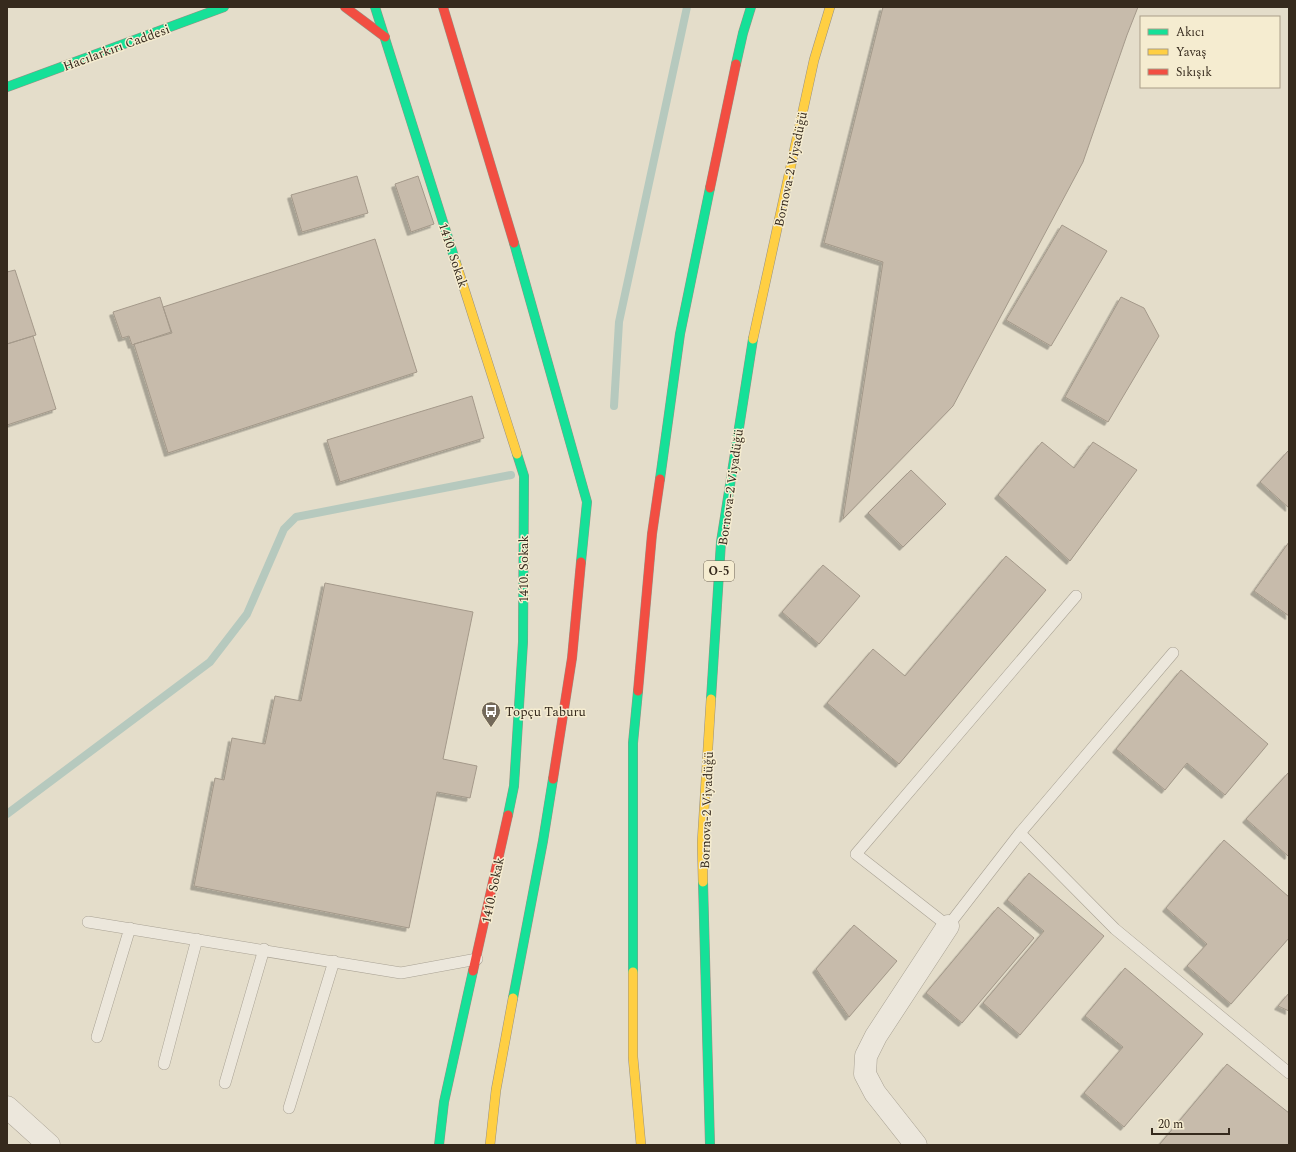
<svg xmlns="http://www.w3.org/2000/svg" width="1296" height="1152" viewBox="0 0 1296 1152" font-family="Spectral,serif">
<defs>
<filter id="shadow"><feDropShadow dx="-3.5" dy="3.5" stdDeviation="0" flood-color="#0004"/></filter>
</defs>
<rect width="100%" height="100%" fill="#e4ddca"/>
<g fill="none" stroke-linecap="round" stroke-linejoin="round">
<path stroke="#b6c9be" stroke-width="8" d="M614,406L619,322L687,7
M7,814L210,662L247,614L284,529L296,517L511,475"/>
</g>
<path fill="#c7bbab" stroke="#a4998a" filter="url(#shadow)" d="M883,7H1138L1127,35L1083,162L953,406L843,519L883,262L824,243Z
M357,176L368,213L302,232L291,195Z
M418,176L434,224L411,232L395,184Z
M1062,225L1107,251L1051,346L1006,320Z
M375,239L417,372L168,453L134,344L172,333L163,307Z
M15,270L36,335L7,344V272Z
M160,297L171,332L132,345L129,336L122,338L113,312Z
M1121,297L1144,308L1159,336L1108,422L1065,397Z
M33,336L56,409L7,425V344Z
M472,396L484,438L340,482L327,440Z
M1042,442L1074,468L1093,442L1137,470L1070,561L998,495Z
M1288,451L1289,452V508L1260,482Z
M911,470L946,504L903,547L868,513Z
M1289,542V616L1254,591Z
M1006,556L1046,590L899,764L827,703L873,649L905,676Z
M823,565L860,596L819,644L782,612Z
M325,583L473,612L443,759L477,766L470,798L437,792L409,928L194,886L215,778L224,780L232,738L265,744L275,696L301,701Z
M1181,670L1268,744L1225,795L1187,763L1165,790L1116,749Z
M1289,772V855L1288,856L1246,819Z
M1224,840L1289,897V938L1231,1004L1187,966L1207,944L1166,908Z
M1029,873L1104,936L1020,1035L983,1003L1044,931L1007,900Z
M998,907L1034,938L962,1023L926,993Z
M854,925L897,961L849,1017L816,969Z
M1125,968L1203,1034L1124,1127L1084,1093L1123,1047L1085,1016Z
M1289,993V1011L1278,1006Z
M1227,1064L1289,1113V1145H1159Z"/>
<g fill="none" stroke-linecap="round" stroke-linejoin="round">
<defs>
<path id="lane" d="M1076,596L856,854L948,926L1020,833L1115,929L1289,1073
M1020,833L1173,653
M88,922L401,973L477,959
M97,1037L130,928
M164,1064L197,939
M225,1083L264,949
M289,1108L334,961"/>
<path id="street" d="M7,1107L49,1145
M916,1145L875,1093L865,1074L866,1056L876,1036L948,926"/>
<path id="fast" d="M375,7L456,263
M736,64L743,33L751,7
M7,87L224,7
M514,243L587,502L581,562
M660,479L680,334L710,188
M711,699L721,542L753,339
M508,815L514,786L523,642L524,476L517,454
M703,882L710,1145
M633,972V743L638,691
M513,998L543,841L553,779
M439,1145L444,1102L473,971"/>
<path id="slow" d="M456,263L517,454
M753,339L814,60L830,7
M703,882L702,843L711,699
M633,972V1057L641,1145
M490,1145L496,1090L513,998"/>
<path id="jam" d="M345,7L385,37
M443,7L514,243
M710,188L736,64
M638,691L652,534L660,479
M553,779L572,658L581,562
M473,971L508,815"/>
</defs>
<use href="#lane" stroke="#a9a294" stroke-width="12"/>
<use href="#street" stroke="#a9a294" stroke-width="23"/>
<use href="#fast" stroke="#989184" stroke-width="10"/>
<use href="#slow" stroke="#989184" stroke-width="10"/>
<use href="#jam" stroke="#989184" stroke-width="10"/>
<use href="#lane" stroke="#ece7dc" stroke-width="11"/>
<use href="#street" stroke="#ece7dc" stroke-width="22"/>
<use href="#fast" stroke="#16e098" stroke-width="9"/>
<use href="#slow" stroke="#ffcf43" stroke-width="9"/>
<use href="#jam" stroke="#f24e42" stroke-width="9"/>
</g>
<defs>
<symbol id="bus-pin" viewBox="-11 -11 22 30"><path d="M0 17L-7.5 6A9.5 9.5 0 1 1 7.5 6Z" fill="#73695a" stroke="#f5ecd0"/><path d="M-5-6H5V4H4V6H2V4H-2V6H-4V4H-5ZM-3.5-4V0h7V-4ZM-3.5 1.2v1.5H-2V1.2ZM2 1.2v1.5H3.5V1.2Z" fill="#fff"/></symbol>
</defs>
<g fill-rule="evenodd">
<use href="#bus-pin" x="480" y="700" width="22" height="30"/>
</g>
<g text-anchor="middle" stroke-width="3" stroke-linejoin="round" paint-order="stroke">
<rect fill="#f5ecd0" stroke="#6f6453" stroke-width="1" x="704" y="561" width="30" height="20" rx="3"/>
<g font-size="12" font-weight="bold" fill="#362a1d">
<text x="719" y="575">O-5</text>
</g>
<g font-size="13" fill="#362a1d" stroke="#f5ecd0">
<text transform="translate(116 47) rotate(-20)" y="5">Hacılarkırı Caddesi</text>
<text transform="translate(790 169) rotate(-78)" y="5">Bornova-2 Viyadüğü</text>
<text transform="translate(454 255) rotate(72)" y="5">1410. Sokak</text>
<text transform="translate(730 487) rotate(-82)" y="5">Bornova-2 Viyadüğü</text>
<text transform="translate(523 569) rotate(-90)" y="5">1410. Sokak</text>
<text transform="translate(706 810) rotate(-88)" y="5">Bornova-2 Viyadüğü</text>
<text transform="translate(492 890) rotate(-78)" y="5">1410. Sokak</text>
</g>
<g font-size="13" fill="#362a1d" stroke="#f5ecd0" text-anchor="start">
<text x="505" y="716">Topçu Taburu</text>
</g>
</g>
<rect width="1296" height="1152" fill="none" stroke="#362a1d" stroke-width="16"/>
<rect x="1140" y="16" width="140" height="72" fill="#f5ecd0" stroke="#a99e88"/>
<rect x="1148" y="29" width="20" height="6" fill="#16e098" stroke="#a99e88"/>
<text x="1176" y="36" font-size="12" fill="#362a1d">Akıcı</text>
<rect x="1148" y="49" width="20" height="6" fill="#ffcf43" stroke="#a99e88"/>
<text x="1176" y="56" font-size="12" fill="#362a1d">Yavaş</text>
<rect x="1148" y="69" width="20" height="6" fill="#f24e42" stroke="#a99e88"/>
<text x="1176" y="76" font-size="12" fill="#362a1d">Sıkışık</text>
<path d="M1152 1128v6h77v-6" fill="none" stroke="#362a1d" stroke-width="2"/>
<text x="1158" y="1128" font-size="12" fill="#362a1d" stroke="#f5ecd0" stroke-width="3" paint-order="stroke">20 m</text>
</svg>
